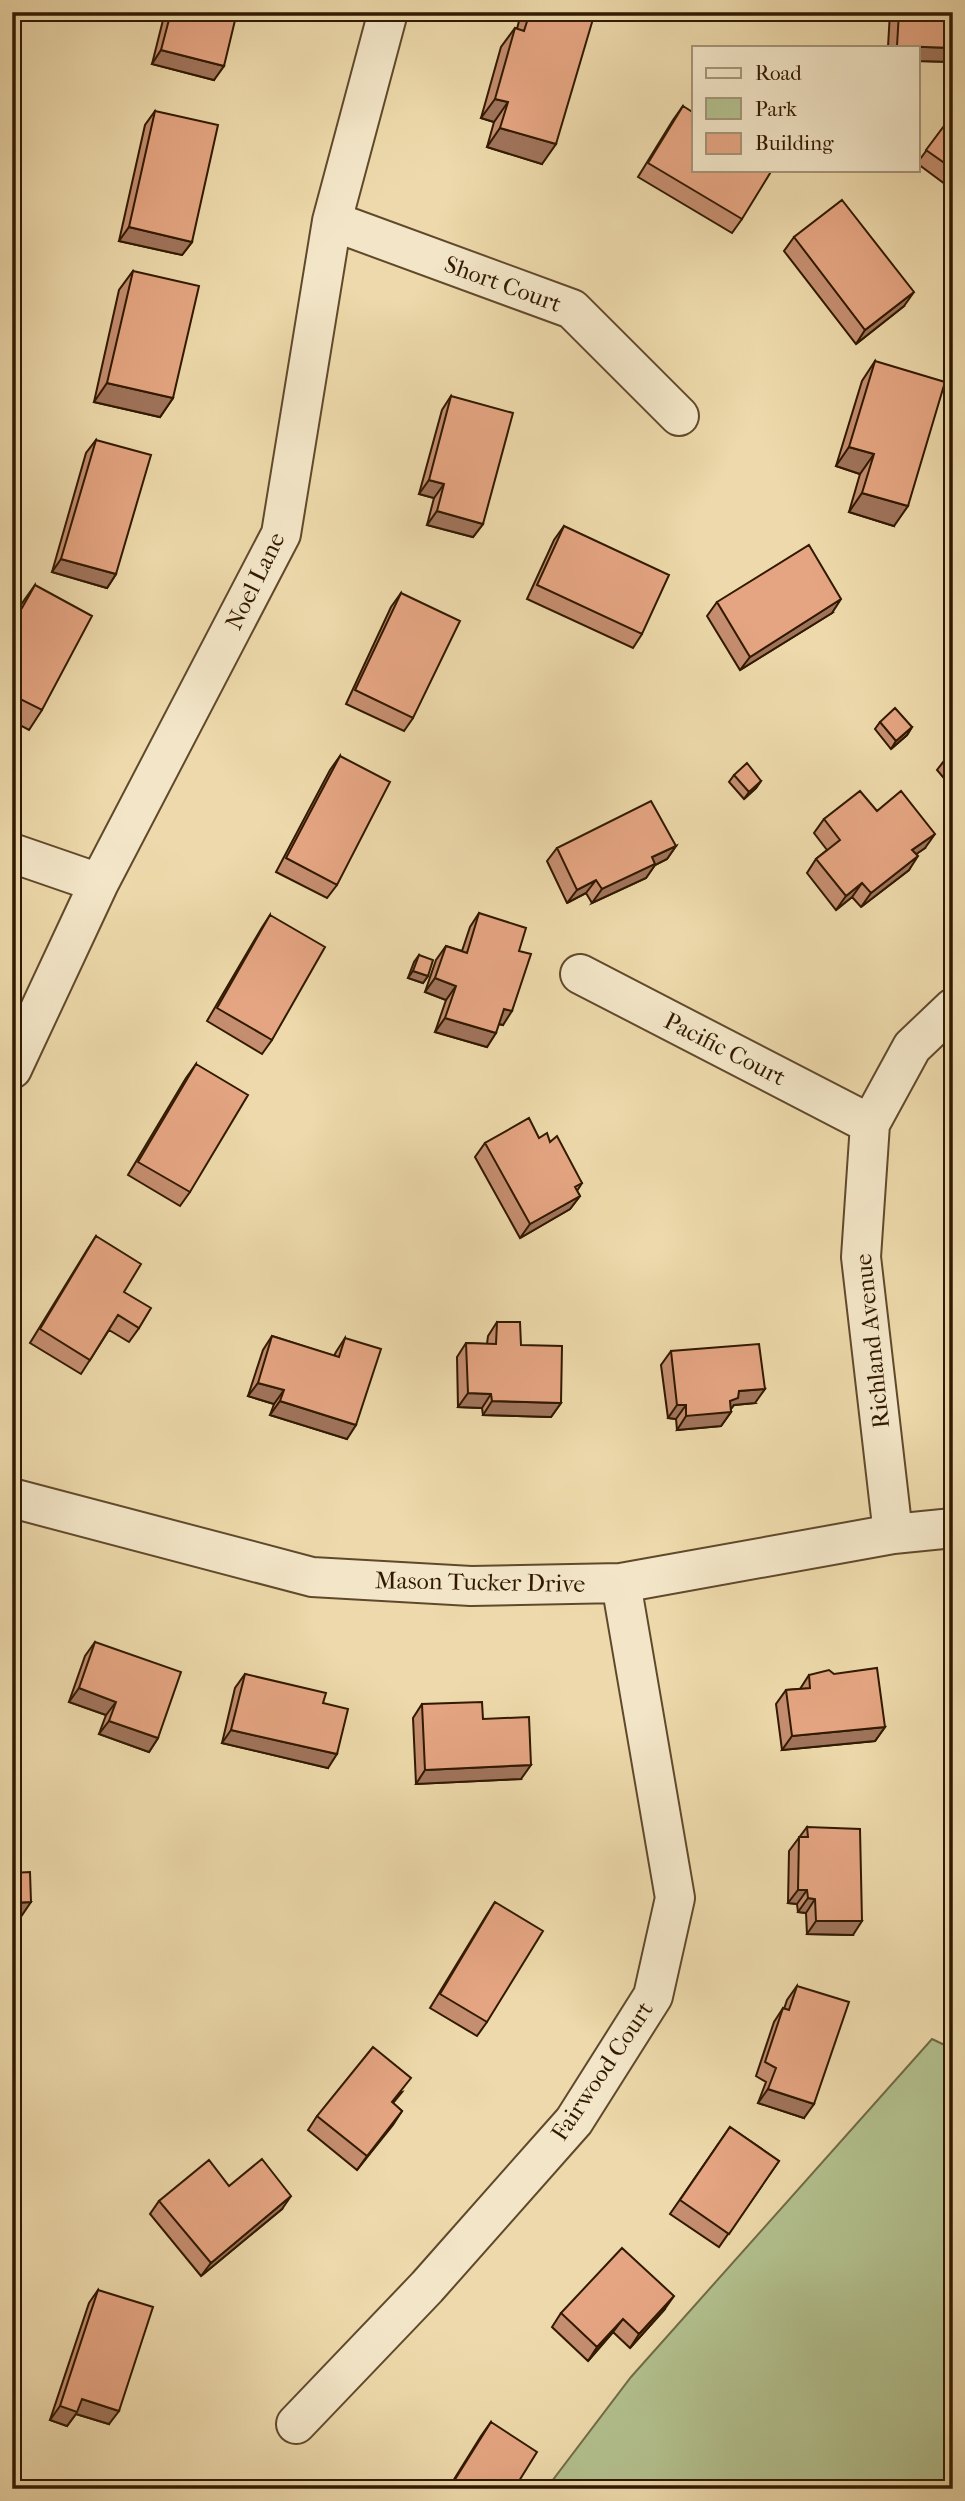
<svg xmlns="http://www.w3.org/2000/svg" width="965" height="2501" viewBox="0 0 965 2501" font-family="'IM FELL French Canon',serif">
<rect width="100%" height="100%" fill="#edd9ab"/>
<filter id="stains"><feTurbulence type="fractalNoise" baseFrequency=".00286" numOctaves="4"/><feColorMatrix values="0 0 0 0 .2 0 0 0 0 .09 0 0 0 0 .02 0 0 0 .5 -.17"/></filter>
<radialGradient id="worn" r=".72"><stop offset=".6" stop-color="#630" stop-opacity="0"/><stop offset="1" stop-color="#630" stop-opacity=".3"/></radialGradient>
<path fill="#b2c08e" stroke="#726c47" stroke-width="2" d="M932,2039L953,2049V2489H546L631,2377Z"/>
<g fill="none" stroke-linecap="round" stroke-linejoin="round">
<defs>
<path id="minor" d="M332,221L572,309L679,416
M12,853L99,883
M580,974L870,1124
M12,1069L99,883L281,534L332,221L388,12
M12,1498L312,1577L471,1586L621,1583L893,1534L953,1528
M893,1534L861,1257L870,1124L912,1047L953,1008
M296,2424L427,2287L574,2121L653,1996L675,1898L621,1583"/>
</defs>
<use href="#minor" stroke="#60492b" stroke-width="42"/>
<use href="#minor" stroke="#f3e6c8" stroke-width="38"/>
</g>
<path fill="#c58e70" stroke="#311900" stroke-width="2" d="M165,12H237L214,80L152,64Z
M525,12H570L542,164L487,147L494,122L481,118L501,47L515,28L517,29L519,21Z
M890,12H953V62L918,61V47H888Z
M683,106L742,219L732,233L638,177L673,120Z
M155,111L192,242L182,255L119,241L145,125Z
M953,114V190L918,164V162Z
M794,237L904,306L856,344L784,251Z
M133,271L173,398L160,417L94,402L119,290Z
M875,361L894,526L849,512L860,474L836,466L862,381Z
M451,396L483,524L473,537L427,525L434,498L419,494L442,410Z
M96,440L116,574L107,588L52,572L86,453Z
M564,526L642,634L633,648L527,599L554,540Z
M35,585L42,710L29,730L12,721V603L20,606Z
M401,593L413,718L404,731L346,704L391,607Z
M717,602L832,613L740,670L707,616Z
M880,722L912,727L907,735L891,749L875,729Z
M953,752V789L937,770L947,757Z
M340,756L337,885L327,898L276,872L330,770Z
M734,775L761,781L756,788L744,799L729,782Z
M877,811L925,848L916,854L909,870L861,907L852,897L836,910L807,873L816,859L827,850L814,833L824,819Z
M676,846L667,859L655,865L646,878L592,903L586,893L567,903L547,861L557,848Z
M479,913L519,951L503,1025L499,1024L487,1047L435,1032L446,1000L425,992L436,960L446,946L462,951L470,927Z
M270,915L272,1040L262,1054L207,1021L261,929Z
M419,955L428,976L423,983L408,978L414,962Z
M196,1064L190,1192L180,1206L128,1175L186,1078Z
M539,1138L550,1142L582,1183L577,1191L580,1196L570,1209L520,1238L475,1157L485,1143Z
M96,1236L124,1292L139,1328L129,1342L109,1330L81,1374L30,1343L87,1250Z
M497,1322L521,1345L561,1403L551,1417L483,1415L482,1408L458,1407L457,1357L466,1343L487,1344L488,1336Z
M272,1336L334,1356L336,1352L345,1338L347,1439L270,1415L274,1404L248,1396L263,1350Z
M671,1351L755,1403L734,1405L731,1409V1412L721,1426L677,1430L676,1419L668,1418L661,1365Z
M95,1642L158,1738L149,1752L99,1734L106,1715L69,1702L85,1656Z
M245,1674L323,1703L328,1768L222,1743L235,1688Z
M809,1675L885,1727L875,1741L782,1750L776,1704L786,1690L800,1689Z
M422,1704L483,1719L521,1779L416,1784L413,1718Z
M807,1827L853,1935L807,1934L806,1913L798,1912L797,1904L788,1903L789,1851Z
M495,1902L487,2022L477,2036L430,2008L486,1916Z
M797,1986L804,2118L758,2103L766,2082L756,2076L774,2022L783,2008L784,2009L787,2000Z
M402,2092L393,2103L402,2111L357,2170L308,2130L317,2116Z
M730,2127L779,2161L719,2247L670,2214Z
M229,2186L282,2209L201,2276L150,2214L159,2201Z
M98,2290L109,2424L76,2414L67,2426L50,2420L89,2303Z
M664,2310L630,2348L613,2332L588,2361L552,2327L561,2313Z
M491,2422L514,2489H448L481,2436Z"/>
<path fill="#a0745b" stroke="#311900" stroke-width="2" d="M897,46L953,48V62L918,61V47H896Z
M161,50L224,66L214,80L152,64Z
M495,99L508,102L494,122L481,118Z
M500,128L556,144L542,164L487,147Z
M129,227L192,242L182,255L119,241Z
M914,292L904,306L856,344L865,330Z
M107,383L173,398L160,417L94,402Z
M849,447L874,454L860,474L836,466Z
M429,480L444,484L434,498L419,494Z
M862,493L908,506L894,526L849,512Z
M437,511L483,524L473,537L427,525Z
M61,559L116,574L107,588L52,572Z
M841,599L832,613L740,670L750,657Z
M912,727L907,735L891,749L896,741Z
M761,781L756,788L744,799L749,792Z
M935,834L925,848L902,864L912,850Z
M676,846L667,859L655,865L646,878L592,903L602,889L652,857Z
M918,856L909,870L861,907L871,893Z
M596,880L586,893L567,903L577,890Z
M862,883L852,897L836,910L846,896Z
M413,971L428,976L423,983L408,978Z
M435,978L456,986L446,1000L425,992Z
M504,1009L512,1011L503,1025L495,1023Z
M445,1018L496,1033L487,1047L435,1032Z
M580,1196L570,1209L520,1238L530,1224Z
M258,1383L284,1390L274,1404L248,1396Z
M765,1389L755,1403L734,1405L728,1412H731L721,1426L677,1430L686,1416L739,1391Z
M468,1393L491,1394L482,1408L458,1407Z
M280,1401L356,1425L347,1439L270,1415Z
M492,1401L561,1403L551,1417L483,1415Z
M677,1405H686L676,1419L668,1418Z
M79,1688L116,1702L106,1715L69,1702Z
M109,1721L158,1738L149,1752L99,1734Z
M885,1727L875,1741L782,1750L792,1736Z
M231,1730L337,1754L328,1768L222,1743Z
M531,1765L521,1779L416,1784L425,1770Z
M798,1890H807L797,1904L788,1903Z
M808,1898L815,1899L806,1913L798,1912Z
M31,1902L18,1921L12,1922V1903Z
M816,1921H862L853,1935L807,1934Z
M768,2089L814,2104L804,2118L758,2103Z
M402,2111L393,2125L357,2170L367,2156Z
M291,2196L282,2209L201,2276L211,2263Z
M674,2296L664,2310L630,2348L639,2334Z
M623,2319L613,2332L588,2361L597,2347Z
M82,2399L119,2411L109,2424L76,2414L67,2426L50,2420L60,2406Z"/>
<path fill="#e5a582" stroke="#311900" stroke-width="2" d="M171,12H237L224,66L161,50Z
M530,12H570L593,19L556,144L500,128L508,102L495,99L515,28L524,31Z
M899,12H953V48L897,46Z
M683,106L694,113V170H772L742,219L648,163Z
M155,111L218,125L192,242L129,227Z
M953,114V169L926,150Z
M842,200L914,292L865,330L794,237Z
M133,271L199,286L173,398L107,383Z
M875,361L945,382L908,506L862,493L874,454L849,447Z
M451,396L513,413L483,524L437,511L444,484L429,480Z
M96,440L151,455L116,574L61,559Z
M564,526L669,575L642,634L537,585Z
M809,545L841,599L750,657L717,602Z
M35,585L92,616L42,710L12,695V603L22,608Z
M401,593L460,621L413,718L355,690Z
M895,708L912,727L896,741L880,722Z
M953,752V763L947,757Z
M340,756L390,782L337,885L286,858Z
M747,763L761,781L749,792L734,775Z
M860,791L877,811L901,791L935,834L912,850L918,856L871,893L862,883L846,896L816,859L840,840L824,819Z
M651,801L676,846L652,857L655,864L602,889L596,880L577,890L557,848Z
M479,913L526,928L519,951L531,954L512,1011L504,1009L496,1033L445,1018L456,986L435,978L446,946L467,953Z
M270,915L325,947L272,1040L217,1008Z
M419,955L433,960L428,976L413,971Z
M196,1064L248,1095L190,1192L138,1162Z
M529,1118L539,1138L547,1133L550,1142L557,1136L582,1183L575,1187L580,1196L530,1224L485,1143Z
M96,1236L141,1264L124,1292L151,1308L139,1328L118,1315L90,1360L40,1329Z
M497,1322H520L521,1345L562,1346L561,1403L492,1401L491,1394L468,1393L466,1343L496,1344Z
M272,1336L339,1357L345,1338L381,1349L356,1425L280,1401L284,1390L258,1383Z
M759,1344L765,1389L739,1391L738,1398L730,1401L731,1412L686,1416V1405H677L671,1351Z
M95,1642L181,1672L158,1738L109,1721L116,1702L79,1688Z
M877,1668L885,1727L792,1736L786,1690L810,1688L809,1675L829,1670L834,1674Z
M245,1674L326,1693L323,1703L348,1709L337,1754L231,1730Z
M482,1702L483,1719L529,1717L531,1765L425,1770L422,1704Z
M807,1827L860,1829L862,1921H816L815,1899L808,1898L807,1890H798L799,1837H808Z
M30,1872L31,1902L12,1903V1873Z
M495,1902L543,1931L487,2022L440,1994Z
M797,1986L849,2002L814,2104L768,2089L776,2068L765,2062L783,2008L789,2010Z
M373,2047L411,2078L392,2102L402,2111L367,2156L317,2116Z
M730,2127L779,2161L729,2234L680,2200Z
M262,2159L291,2196L211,2263L159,2201L209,2160L229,2186Z
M622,2248L674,2296L639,2334L623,2319L597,2347L561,2313Z
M98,2290L153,2307L119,2411L82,2399L77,2412L60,2406Z
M491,2422L537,2452L514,2489H449Z"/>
<g text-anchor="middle" stroke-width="7" stroke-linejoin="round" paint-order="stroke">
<g font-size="24" fill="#311900" stroke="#f3e6c8">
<text transform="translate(503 284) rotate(20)" y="8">Short Court</text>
<text transform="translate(255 581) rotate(-64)" y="8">Noel Lane</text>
<text transform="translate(725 1049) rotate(27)" y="8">Pacific Court</text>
<text transform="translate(872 1341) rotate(-96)" y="8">Richland Avenue</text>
<text transform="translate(480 1582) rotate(1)" y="8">Mason Tucker Drive</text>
<text transform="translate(602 2071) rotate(-56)" y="8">Fairwood Court</text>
</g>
</g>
<rect width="965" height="2501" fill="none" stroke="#edd9ab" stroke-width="42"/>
<rect x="14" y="14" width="937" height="2473" fill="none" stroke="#311900" stroke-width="3.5"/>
<rect x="21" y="21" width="923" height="2459" fill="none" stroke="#311900" stroke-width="2"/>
<rect x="692" y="46" width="228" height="126" fill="#f3e6c8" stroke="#a59478" stroke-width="2"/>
<rect x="706" y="68" width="35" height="10" fill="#f3e6c8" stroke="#a59478" stroke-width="2"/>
<text x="755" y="80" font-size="21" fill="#311900">Road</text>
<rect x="706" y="98" width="35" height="21" fill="#b2c08e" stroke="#a59478" stroke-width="2"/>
<text x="755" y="116" font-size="21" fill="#311900">Park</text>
<rect x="706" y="133" width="35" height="21" fill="#e5a582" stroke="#a59478" stroke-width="2"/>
<text x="755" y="150" font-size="21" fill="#311900">Building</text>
<rect width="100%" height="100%" filter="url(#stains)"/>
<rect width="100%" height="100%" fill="url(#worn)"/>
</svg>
